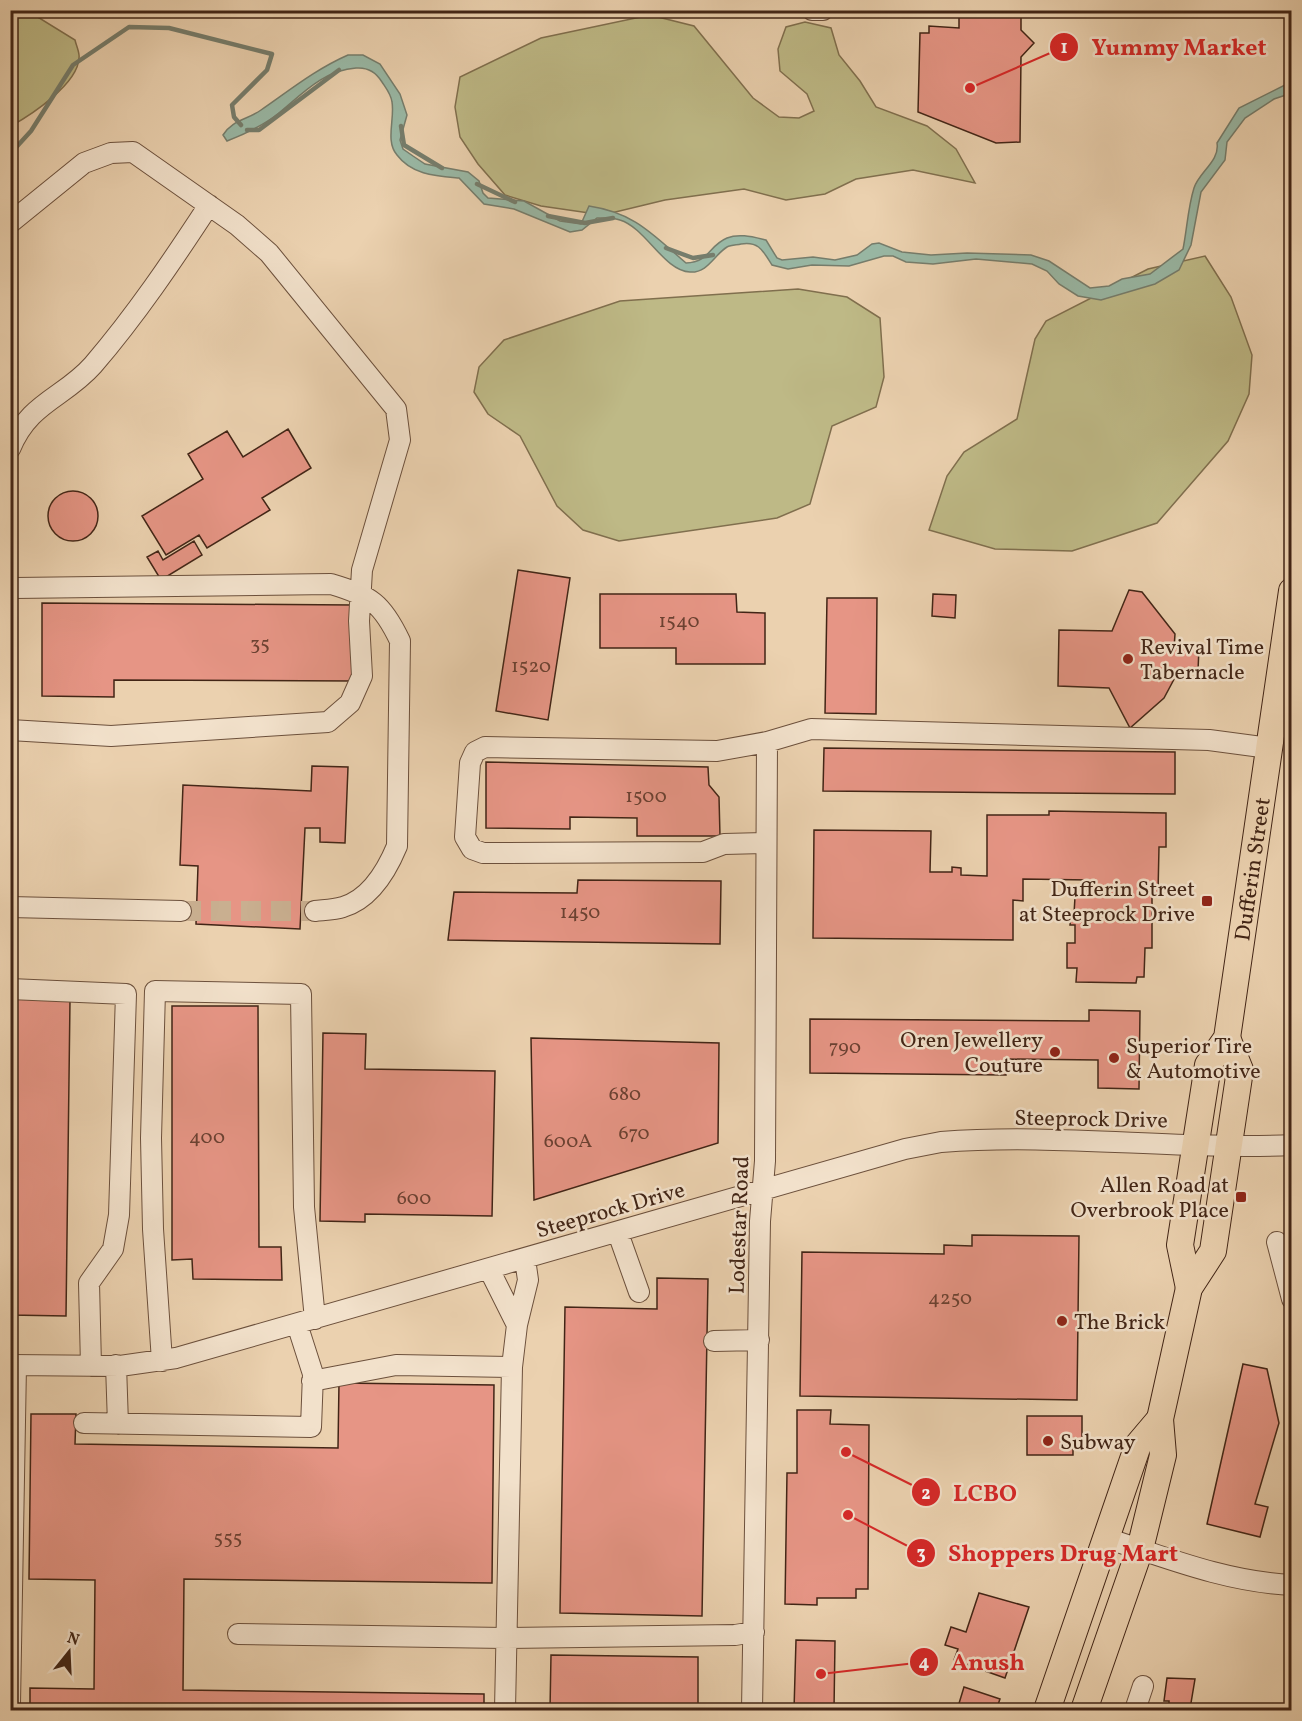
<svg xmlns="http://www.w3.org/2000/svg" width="1302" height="1721" viewBox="0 0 1302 1721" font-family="Vollkorn,serif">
<rect width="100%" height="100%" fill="#ebd1af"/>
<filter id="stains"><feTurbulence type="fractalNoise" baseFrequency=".00333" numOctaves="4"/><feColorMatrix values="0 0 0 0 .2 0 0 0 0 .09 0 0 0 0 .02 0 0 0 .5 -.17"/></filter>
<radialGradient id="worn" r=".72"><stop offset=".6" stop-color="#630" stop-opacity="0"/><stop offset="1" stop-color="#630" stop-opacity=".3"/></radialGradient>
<path fill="#beb986" stroke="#806f4e" stroke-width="1.5" d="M22,11H28L75,40C76,45 80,53 79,58C78,84 31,115 11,126V14Z
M650,15L694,26L753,98L779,117L799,118L814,111L807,94L780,71L778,49L786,27L805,22L831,28L839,55L860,81L876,107L927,126L956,149L975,183L913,170L856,179L825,194L786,200L744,189L665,200L603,215L541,206L505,195L478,164L460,137L455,107L460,77L541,38Z
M1205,256L1231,297L1252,355L1249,394L1228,441L1157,523L1072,551L995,549L929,530L947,476L964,452L1017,419L1035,339L1046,321L1148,269Z
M798,289L847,297L880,318L884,377L876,407L832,426L810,504L777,518L619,541L583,530L557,506L520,436L488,414L474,392L479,367L504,340L620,301Z"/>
<path fill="#99b8a5" stroke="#767d6c" stroke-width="1.5" d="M348,55H363L380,64L400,94L407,115L400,140L403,149L413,156L425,164L468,172L479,181L483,193L488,198L524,201L560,221L581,224L589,206C635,213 652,234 686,263C710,262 708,246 727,238C739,233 753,237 766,240L777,258L782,260L813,257L835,260L857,255L872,244L879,243L902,252L931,255L967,253L1031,255L1049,261L1090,288L1109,286L1122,279L1150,274L1183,249C1187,229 1188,207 1194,188C1199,172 1220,161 1217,143L1239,108L1291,82L1292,93L1274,99L1245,118L1227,142L1225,160L1201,192L1191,245L1179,270L1155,284L1101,300L1078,296L1059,284L1047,271L1032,264L976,259L933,264L906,262L893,256H884L849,266L812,265L788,269L772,265C763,251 759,241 741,244C737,245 731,245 727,247C714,255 708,273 690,272C664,271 646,228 620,220C613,217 604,218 597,218L582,230L570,232L514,209L484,204L459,178C436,176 412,175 397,155C385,141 395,119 392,102C391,94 386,88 382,82C376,72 368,67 356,68C324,70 302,94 279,113C264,125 245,134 227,141L223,135C232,120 247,120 261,110C290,90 316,69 348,55Z"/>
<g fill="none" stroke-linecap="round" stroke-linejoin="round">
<path stroke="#767d6c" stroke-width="4.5" d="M401,126L404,145L442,168
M247,130H259L339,70
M10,154L31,131L73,65L129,27L169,28L272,54L267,70L232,105L234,117L241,125
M477,184L515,202
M548,216L585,223L613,218
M666,248L693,258L713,255"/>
</g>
<path fill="#e69585" stroke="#422516" stroke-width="1.5" d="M1021,10V30L1034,43L1021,57L1020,142L996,143L918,112L920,33H929V26L959,28V13L948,10Z
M288,429L311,468L262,498L270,510L207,548L199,535L166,555L142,516L203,479L188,454L227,431L243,457Z
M48 516a25 25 0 1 1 50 0a25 25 0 1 1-50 0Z
M194,541L202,555L161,580L147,557L158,551L163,560Z
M518,570L570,578L548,720L496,711Z
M1129,590L1142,592L1175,634L1174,648L1199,647L1198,671L1179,670L1164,698L1130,728L1109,688L1058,686L1059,630L1112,631Z
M600,594H736L737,612L765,613V664H676V648H600Z
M933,594L956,595L955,618L932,616Z
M827,598H877L876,714L825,713Z
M42,603L353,605V681L114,680V697L42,696Z
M824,748L1175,752V794L823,791Z
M486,762L708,767L709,785L719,797L720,836H637V818L570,817V829L486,828Z
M312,766L348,767L345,843L320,842V828H305L300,929L196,924L198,866L180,865L183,785L311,791Z
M1049,811L1166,813V847H1159L1158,893H1152V948H1145L1144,977H1137L1136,983L1076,982L1077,968H1067V943H1075V925H1070L1071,914H1074L1075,897H1077L1078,890L1090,891V880L1023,879V901L1013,900V940L813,938L814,830L931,831L930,872H952V867L961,868V875L987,876V815H1049Z
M578,880L721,881L720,944L448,940L454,892L577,893Z
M10,999L70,1000L66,1316L10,1315Z
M172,1006H258L259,1247H281L282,1280L193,1279L192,1259L172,1260Z
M1089,1010L1140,1011L1139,1089L1098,1088V1060L1006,1059V1075L810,1073V1019L1089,1021Z
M323,1033L366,1034L365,1069L495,1071L492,1216L365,1214V1222L320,1221Z
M531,1038L719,1043L718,1143L534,1200Z
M972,1235L1079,1236L1077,1400L800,1396L802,1252L944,1254V1245L972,1246Z
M657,1278L708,1279L702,1616L560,1613L565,1307L657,1309Z
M1243,1364L1267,1369L1279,1423L1255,1504L1268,1507L1260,1537L1207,1524Z
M339,1383L494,1385L492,1583L184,1579L183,1690L484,1694V1710H30V1688L94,1689L95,1580L29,1579L31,1414H76L75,1444L338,1448Z
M797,1410H831L830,1424L869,1425L868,1589H856V1598H817V1605L785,1604L787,1473H797Z
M1027,1416H1082V1440H1073V1455H1027Z
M979,1593L1029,1607L1005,1678L954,1660L958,1649L945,1645L951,1627L966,1632Z
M796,1640L835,1641L834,1710H794Z
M551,1655L698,1657V1710H550Z
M1167,1678L1195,1679L1191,1703L1193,1710L1169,1709V1701H1164Z
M964,1687L1000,1699L996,1710H957Z"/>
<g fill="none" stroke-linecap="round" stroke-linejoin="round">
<path stroke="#c9af90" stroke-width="20" stroke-dasharray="20 10" stroke-linecap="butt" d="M181,911H315"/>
<defs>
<path id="minor" d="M812,10H823
M10,223L84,163L111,153L133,152L237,225L269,253L396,409L400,440L362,570L359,621L362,676L350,703L328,722L111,736L10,730
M10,449C29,402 64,398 93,365C136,315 173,260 209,205
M15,588L331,584C371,596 382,603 400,641L397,846C387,870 370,899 343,907C334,910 323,910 315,911
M766,843L724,844L703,852L483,853L472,849L465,837L470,763L475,752L485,747L717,751L767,742L811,729L1209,740L1269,748
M10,907L181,911
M10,989L126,994L119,1215L113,1249L89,1283L91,1366
M618,1233L639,1292
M1277,1242L1292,1299
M489,1269L517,1325L528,1280L525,1259
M714,1341L759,1340
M162,1361L153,1229L151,1138L155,991L301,994L304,1207L315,1319
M10,1365L120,1366L176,1358L905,1149L941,1142C1057,1133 1175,1150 1292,1145
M116,1365L118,1424
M312,1381L396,1365L512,1367
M84,1423L311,1427L313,1374L297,1324
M1106,1538C1167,1558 1227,1582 1292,1585
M238,1634L505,1638L735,1635L754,1632
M10,1704L16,1365
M505,1710L512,1367L517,1325
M752,1710L760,1221L765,1161L767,742
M1135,1710L1143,1686"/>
<g id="major">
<path id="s1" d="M1189,1288L1180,1245L1208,1065L1227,1038L1292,591"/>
<path d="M1047,1710L1138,1445L1160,1419"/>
<path d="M1084,1710L1140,1549L1163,1455L1160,1419L1189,1288L1213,1251L1240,1070L1227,1038"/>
</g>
</defs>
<use href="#minor" stroke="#6c503c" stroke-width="22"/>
<use href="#major" stroke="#422516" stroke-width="28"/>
<use href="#minor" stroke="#f2e1cb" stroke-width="20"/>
<use href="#major" stroke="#ebd1af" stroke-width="26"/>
</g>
<g fill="#8f2418" stroke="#f2e1cb" stroke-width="2">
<circle cx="1128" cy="659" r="6"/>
<rect x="1201" y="895" width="12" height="12" rx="3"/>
<circle cx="1055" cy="1052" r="6"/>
<circle cx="1114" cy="1058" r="6"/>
<rect x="1235" y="1191" width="12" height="12" rx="3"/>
<circle cx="1062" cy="1321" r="6"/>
<circle cx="1048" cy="1441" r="6"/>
</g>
<g text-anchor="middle" stroke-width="5" stroke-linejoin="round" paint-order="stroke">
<g font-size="20" fill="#6b4132">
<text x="679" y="627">1540</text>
<text x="260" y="650">35</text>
<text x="531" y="672">1520</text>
<text x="646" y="802">1500</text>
<text x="580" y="918">1450</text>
<text x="845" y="1053">790</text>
<text x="625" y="1100">680</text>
<text x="634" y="1139">670</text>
<text x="207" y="1143">400</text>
<text x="568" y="1147">600A</text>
<text x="414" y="1204">600</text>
<text x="950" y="1304">4250</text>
<text x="228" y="1544">555</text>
</g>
<g font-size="22" fill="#422516" stroke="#f2e1cb" text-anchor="start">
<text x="1140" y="654">Revival Time<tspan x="1140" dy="25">Tabernacle</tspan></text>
<text x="1195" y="896" text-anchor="end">Dufferin Street<tspan x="1195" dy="25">at Steeprock Drive</tspan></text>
<text x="1043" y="1047" text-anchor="end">Oren Jewellery<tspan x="1043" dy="25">Couture</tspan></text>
<text x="1126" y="1053">Superior Tire<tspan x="1126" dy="25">&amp; Automotive</tspan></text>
<text x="1229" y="1192" text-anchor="end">Allen Road at<tspan x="1229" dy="25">Overbrook Place</tspan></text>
<text x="1074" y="1329">The Brick</text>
<text x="1060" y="1449">Subway</text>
</g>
<g font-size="22" fill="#422516" stroke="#f2e1cb">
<text dy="8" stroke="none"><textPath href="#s1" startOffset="430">Dufferin Street</textPath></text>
<text transform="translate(1091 1118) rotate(1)" y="8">Steeprock Drive</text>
<text transform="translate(610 1209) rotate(-16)" y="8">Steeprock Drive</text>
<text transform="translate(738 1225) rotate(-88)" y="8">Lodestar Road</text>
</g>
</g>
<path fill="none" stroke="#d62828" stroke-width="2" d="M970 88L1064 47M846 1452L926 1492M848 1515L921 1553M821 1674L924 1662"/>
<g fill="#d62828" stroke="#f2e1cb" stroke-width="2">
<circle cx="970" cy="88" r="6"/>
<circle cx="846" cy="1452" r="6"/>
<circle cx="848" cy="1515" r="6"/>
<circle cx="821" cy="1674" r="6"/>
<circle cx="1064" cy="47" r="15"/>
<circle cx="926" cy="1492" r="15"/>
<circle cx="921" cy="1553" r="15"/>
<circle cx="924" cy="1662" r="15"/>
</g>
<g font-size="18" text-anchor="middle" font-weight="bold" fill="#fff">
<text x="1064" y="53">1</text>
<text x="926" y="1499">2</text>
<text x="921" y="1559">3</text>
<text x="924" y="1668">4</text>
</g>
<g font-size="24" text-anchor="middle" font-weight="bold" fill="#d62828" stroke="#f2e1cb" stroke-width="5" stroke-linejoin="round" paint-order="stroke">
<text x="1179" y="55">Yummy Market</text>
<text x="985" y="1501">LCBO</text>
<text x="1063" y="1561">Shoppers Drug Mart</text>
<text x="988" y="1670">Anush</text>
</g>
<rect width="1302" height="1721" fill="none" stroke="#ebd1af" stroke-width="36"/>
<rect x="12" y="12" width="1278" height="1697" fill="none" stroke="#422516" stroke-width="3"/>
<rect x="18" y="18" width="1266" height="1685" fill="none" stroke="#422516" stroke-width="1.5"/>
<g transform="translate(69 1652) rotate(18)" stroke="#f2e1cb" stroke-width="4.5" paint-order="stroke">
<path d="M0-4.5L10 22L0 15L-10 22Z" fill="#422516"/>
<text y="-9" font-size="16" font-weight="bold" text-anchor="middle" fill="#422516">N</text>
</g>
<rect width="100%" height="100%" filter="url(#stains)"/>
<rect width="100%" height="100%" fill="url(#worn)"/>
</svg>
